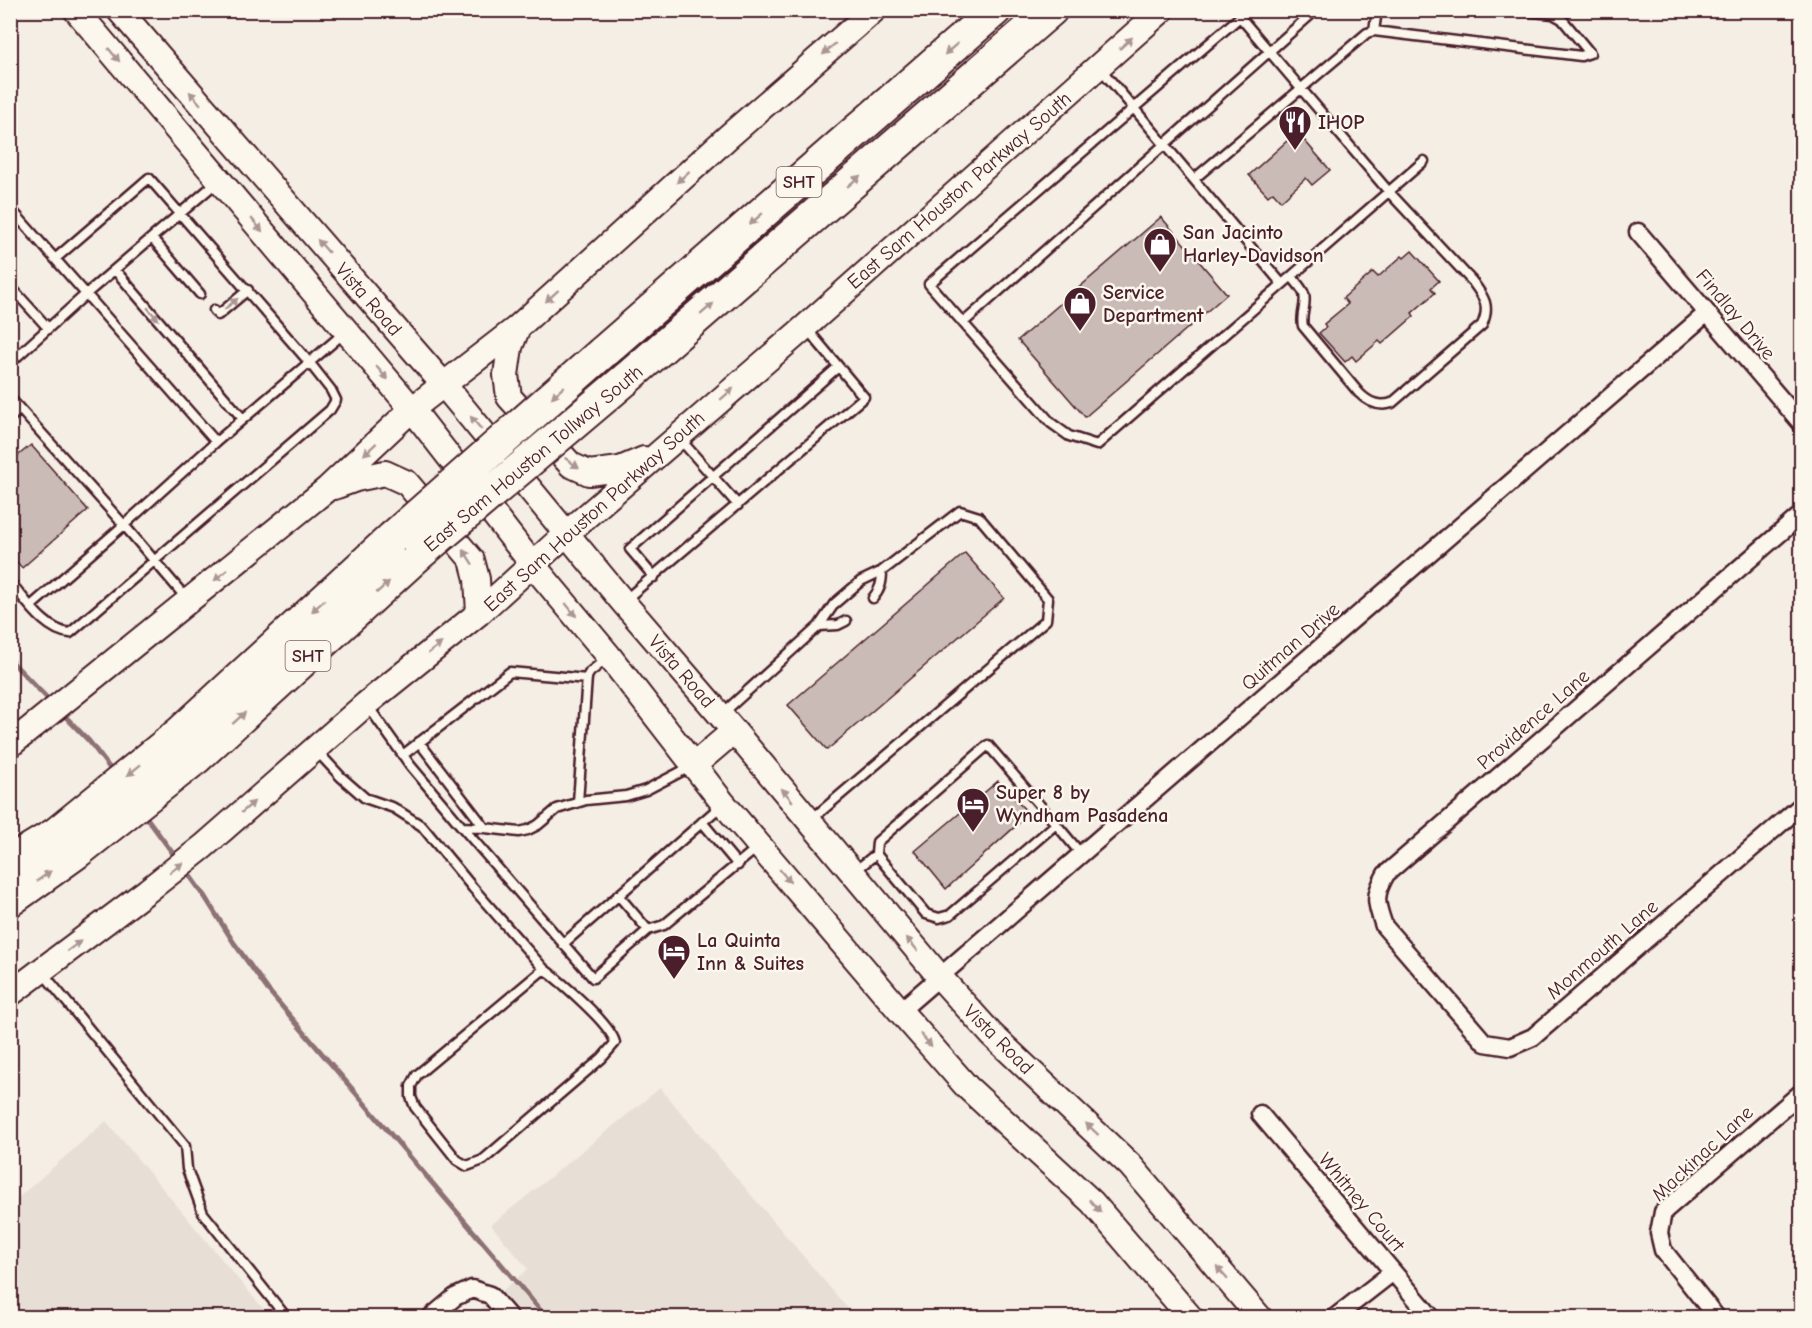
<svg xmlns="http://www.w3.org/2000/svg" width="1812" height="1328" viewBox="0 0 1812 1328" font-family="'Comic Neue',sans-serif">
<rect width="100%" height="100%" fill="#f4eee4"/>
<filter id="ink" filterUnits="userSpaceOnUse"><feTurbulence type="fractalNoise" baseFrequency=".0167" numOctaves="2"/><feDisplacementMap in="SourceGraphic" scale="12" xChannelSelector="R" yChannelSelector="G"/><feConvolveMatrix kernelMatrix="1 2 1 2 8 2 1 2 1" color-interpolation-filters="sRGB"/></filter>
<g filter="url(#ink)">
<path fill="#e7dfd6" d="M660,1088L855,1317L470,1318L528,1269L491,1225Z
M106,1121L270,1317H11V1204Z"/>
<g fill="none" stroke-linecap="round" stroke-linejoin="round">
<path stroke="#8d7174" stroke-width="5" d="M10,660L52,703
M60,711L89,741L115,775
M144,814L177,859
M185,869L205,897L234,943L268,990L547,1318"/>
</g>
<path fill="#cabbb6" stroke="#4a1f2b" stroke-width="1.5" d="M1297,132L1330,170L1312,185L1306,178L1281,201L1273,192L1268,196L1249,175Z
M1161,217L1227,294L1085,417L1018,340Z
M1412,251L1439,281L1431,288L1435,293L1412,313L1414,316L1382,344L1379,341L1356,361L1352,356L1345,362L1319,333L1326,327L1324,324L1348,304L1343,298L1373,272L1378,277L1402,256L1404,258Z
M31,445L88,510L22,568L10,554V462Z
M965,553L1004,598L827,750L788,705Z
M998,781L1029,814L946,889L915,851Z"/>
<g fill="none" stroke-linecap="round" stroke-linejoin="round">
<defs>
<path id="lane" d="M1248,10L929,284L1051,423L1069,436L1097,445L1424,161
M1240,17L1389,192L1472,281C1483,296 1491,305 1482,325L1392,403C1379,407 1369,403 1359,393L1303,326C1300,315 1307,305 1304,294C1302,288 1296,282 1292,277
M1374,31L1377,10
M1099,67L1282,284
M1194,179L1367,33L1374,31L1581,56L1590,53L1562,19L1553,14L1513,10
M10,208L86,294L10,363
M152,238L200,294
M115,270L243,419
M10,286L48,328
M214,310L218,315L248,290
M963,323L1316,10
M10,398L124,525L31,606
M10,418L20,409
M679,438L738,505
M216,442L86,294L217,182
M654,577L630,549L837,368
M10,582C26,600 45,631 70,633L330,410L336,400L331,390L309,362L149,178L55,259
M873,598C880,590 882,583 882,571
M187,599L124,525L216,442L344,333
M625,600L864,397L807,329
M819,626L838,625L846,621
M368,706L410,765L462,827L593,978L648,930L664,925L758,847
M722,714L819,626L834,604L861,581L882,571L960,511L979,517L1048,599L1046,620L812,819
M419,742L485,828
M317,751L341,777L365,798L394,808L422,826L473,888L544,969L417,1075L411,1086V1097L415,1107L457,1160L467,1166L483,1160L602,1058L615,1043C612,1025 560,981 544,969
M403,755L510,672L587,679
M578,802L587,677L590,672L609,657
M702,822L738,865
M462,827L485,828L519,832L528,830L538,825L557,809L586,800L626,796L646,790L690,767
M876,854L877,842L988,745L1056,824
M855,871L876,854L926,914L939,918L950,915L1056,824L1081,854
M618,895L648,930
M563,944L723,804
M43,973L185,1146L187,1169L203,1213L287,1318"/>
<path id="street" d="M1638,232L1802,424
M1802,514L1386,874C1373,897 1376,903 1384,926L1485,1043L1510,1047L1533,1037L1802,805
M900,1011L1707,313
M1260,1114L1432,1318
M430,1318L455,1297L472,1289L490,1295L510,1318
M1334,1318L1393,1272
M1717,1318L1663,1250L1659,1233L1663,1212L1802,1092"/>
<path id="secondary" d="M76,10L412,409L533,565L609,656L723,803L900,1011L967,1087L1092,1202L1191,1318
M119,10L444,385L623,602L734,731L939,976L992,1035L1130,1165L1260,1318
M518,327L510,347L506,375L509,397L571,465L589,473L620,469L644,459
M334,487L356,479L385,473L407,483L472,560L477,579L479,613
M10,745L327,489L412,409L518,327L729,136L874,10
M693,766L734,731
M10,994L147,891L204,846L366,704L479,613L567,533L805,327L1162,10"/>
<path id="highway" d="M602,353L995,10
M626,379L1051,10
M10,862L56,834L180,733L392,538
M10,900L77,852L196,758L419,554"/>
</defs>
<use href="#lane" stroke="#4a1f2b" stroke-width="13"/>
<use href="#street" stroke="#4a1f2b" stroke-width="21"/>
<use href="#secondary" stroke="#4a1f2b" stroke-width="28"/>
<use href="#highway" stroke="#4a1f2b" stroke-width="36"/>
<use href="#lane" stroke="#fbf7ec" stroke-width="8"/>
<use href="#street" stroke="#fbf7ec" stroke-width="16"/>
<use href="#secondary" stroke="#fbf7ec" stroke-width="24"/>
<use href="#highway" stroke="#fbf7ec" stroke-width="32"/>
<defs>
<path id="highway-bridge" d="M392,538L602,353
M419,554L626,379"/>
</defs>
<use href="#highway-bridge" stroke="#4a1f2b" stroke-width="36" stroke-linecap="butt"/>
<use href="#highway-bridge" stroke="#fbf7ec" stroke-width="32"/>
</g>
<defs><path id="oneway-solid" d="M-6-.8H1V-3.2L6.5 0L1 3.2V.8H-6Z" transform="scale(1.5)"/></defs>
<g fill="#ab9695">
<use href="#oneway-solid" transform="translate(1126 43) rotate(-42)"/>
<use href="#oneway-solid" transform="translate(829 49) rotate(139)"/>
<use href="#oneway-solid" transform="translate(951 49) rotate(139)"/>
<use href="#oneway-solid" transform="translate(114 55) rotate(50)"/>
<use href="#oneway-solid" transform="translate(195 98) rotate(-131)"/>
<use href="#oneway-solid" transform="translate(683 177) rotate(138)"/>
<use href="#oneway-solid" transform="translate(854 181) rotate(-41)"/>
<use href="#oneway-solid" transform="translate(756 219) rotate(139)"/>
<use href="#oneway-solid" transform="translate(257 225) rotate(50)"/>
<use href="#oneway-solid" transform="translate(323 246) rotate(-131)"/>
<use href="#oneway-solid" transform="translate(552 296) rotate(138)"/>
<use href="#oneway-solid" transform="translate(231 304) rotate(-39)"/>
<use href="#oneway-solid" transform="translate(707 309) rotate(-41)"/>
<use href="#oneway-solid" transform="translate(153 314) rotate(49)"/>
<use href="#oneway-solid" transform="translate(382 373) rotate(50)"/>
<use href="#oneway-solid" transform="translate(558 392) rotate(139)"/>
<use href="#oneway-solid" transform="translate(727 394) rotate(-41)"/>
<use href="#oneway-solid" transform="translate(476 423) rotate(-130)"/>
<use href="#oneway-solid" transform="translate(370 449) rotate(137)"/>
<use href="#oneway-solid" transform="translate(572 463) rotate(35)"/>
<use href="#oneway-solid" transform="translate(468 557) rotate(-123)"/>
<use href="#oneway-solid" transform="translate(221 575) rotate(141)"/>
<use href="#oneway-solid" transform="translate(383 587) rotate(-42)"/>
<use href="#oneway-solid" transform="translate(318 606) rotate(137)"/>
<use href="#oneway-solid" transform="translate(571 610) rotate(51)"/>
<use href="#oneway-solid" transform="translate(435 648) rotate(-38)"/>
<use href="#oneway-solid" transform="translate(239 718) rotate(-42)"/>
<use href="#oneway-solid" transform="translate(134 770) rotate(141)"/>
<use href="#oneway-solid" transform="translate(787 795) rotate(-130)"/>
<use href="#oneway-solid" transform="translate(248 807) rotate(-41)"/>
<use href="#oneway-solid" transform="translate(176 868) rotate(-38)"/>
<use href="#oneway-solid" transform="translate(44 876) rotate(-36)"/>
<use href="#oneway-solid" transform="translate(785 876) rotate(50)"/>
<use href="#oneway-solid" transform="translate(912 944) rotate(-130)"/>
<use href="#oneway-solid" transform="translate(74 946) rotate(-37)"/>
<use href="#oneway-solid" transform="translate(926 1040) rotate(48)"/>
<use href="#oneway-solid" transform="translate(1092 1129) rotate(-137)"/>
<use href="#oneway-solid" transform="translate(1095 1206) rotate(48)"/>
<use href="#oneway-solid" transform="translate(1222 1273) rotate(-131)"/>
</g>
</g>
<defs>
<symbol id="restaurant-pin" viewBox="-11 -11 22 30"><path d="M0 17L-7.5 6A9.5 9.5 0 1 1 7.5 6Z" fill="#4a1f2b" stroke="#fbf7ec"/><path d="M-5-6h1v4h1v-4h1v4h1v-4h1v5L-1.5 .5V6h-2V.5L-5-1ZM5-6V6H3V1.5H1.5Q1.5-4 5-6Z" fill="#fff"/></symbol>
<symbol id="shop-pin" viewBox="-11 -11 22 30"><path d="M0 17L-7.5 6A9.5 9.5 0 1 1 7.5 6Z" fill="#4a1f2b" stroke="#fbf7ec"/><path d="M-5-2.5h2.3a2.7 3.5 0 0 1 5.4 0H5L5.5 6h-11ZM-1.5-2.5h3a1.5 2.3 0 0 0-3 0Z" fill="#fff"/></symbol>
<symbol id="hotel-pin" viewBox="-11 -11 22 30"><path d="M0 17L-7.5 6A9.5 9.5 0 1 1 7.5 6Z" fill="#4a1f2b" stroke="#fbf7ec"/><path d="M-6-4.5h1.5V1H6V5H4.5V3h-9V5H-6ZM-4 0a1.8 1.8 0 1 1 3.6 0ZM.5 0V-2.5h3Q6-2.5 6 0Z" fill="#fff"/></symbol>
</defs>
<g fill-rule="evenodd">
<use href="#restaurant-pin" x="1276" y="103" width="38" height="52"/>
<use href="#shop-pin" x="1141" y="225" width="38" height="52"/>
<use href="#shop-pin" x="1061" y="284" width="38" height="52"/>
<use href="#hotel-pin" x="954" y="785" width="38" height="52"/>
<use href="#hotel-pin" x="655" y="932" width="38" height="52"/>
</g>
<g text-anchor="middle" stroke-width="5" stroke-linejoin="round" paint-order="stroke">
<g fill="#fbf7ec" stroke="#7f6065" stroke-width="1.5">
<rect x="776.5" y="167" width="45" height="30" rx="4.5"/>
<rect x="285.5" y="641" width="45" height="30" rx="4.5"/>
</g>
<g font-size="18" font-weight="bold" fill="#4a1f2b">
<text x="799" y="188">SHT</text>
<text x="308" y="662">SHT</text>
</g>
<g font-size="20" font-weight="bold" fill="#4a1f2b" stroke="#fbf7ec" text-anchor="start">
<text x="1318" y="129">IHOP</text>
<text x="1183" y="239">San Jacinto<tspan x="1183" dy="23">Harley-Davidson</tspan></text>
<text x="1103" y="299">Service<tspan x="1103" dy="23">Department</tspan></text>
<text x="996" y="799">Super 8 by<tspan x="996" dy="23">Wyndham Pasadena</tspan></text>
<text x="697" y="947">La Quinta<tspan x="697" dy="23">Inn &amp; Suites</tspan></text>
</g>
<g font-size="20" fill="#4a1f2b" stroke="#fbf7ec">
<text transform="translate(959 190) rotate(-41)" y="7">East Sam Houston Parkway South</text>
<text transform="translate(369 299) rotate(49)" y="7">Vista Road</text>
<text transform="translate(1736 314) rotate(50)" y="7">Findlay Drive</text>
<text transform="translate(533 458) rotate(-40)" y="7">East Sam Houston Tollway South</text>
<text transform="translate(594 511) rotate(-42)" y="7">East Sam Houston Parkway South</text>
<text transform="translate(1290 646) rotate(-41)" y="7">Quitman Drive</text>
<text transform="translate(682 671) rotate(49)" y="7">Vista Road</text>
<text transform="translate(1533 719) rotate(-41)" y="7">Providence Lane</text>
<text transform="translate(1602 949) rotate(-41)" y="7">Monmouth Lane</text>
<text transform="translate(999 1039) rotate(45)" y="7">Vista Road</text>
<text transform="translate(1702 1153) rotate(-43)" y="7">Mackinac Lane</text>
<text transform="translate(1362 1202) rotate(50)" y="7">Whitney Court</text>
</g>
</g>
<rect width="1812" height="1328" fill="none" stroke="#fbf7ec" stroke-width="36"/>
<rect x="18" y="18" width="1776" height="1292" fill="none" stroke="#4a1f2b" stroke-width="2" filter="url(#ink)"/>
</svg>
